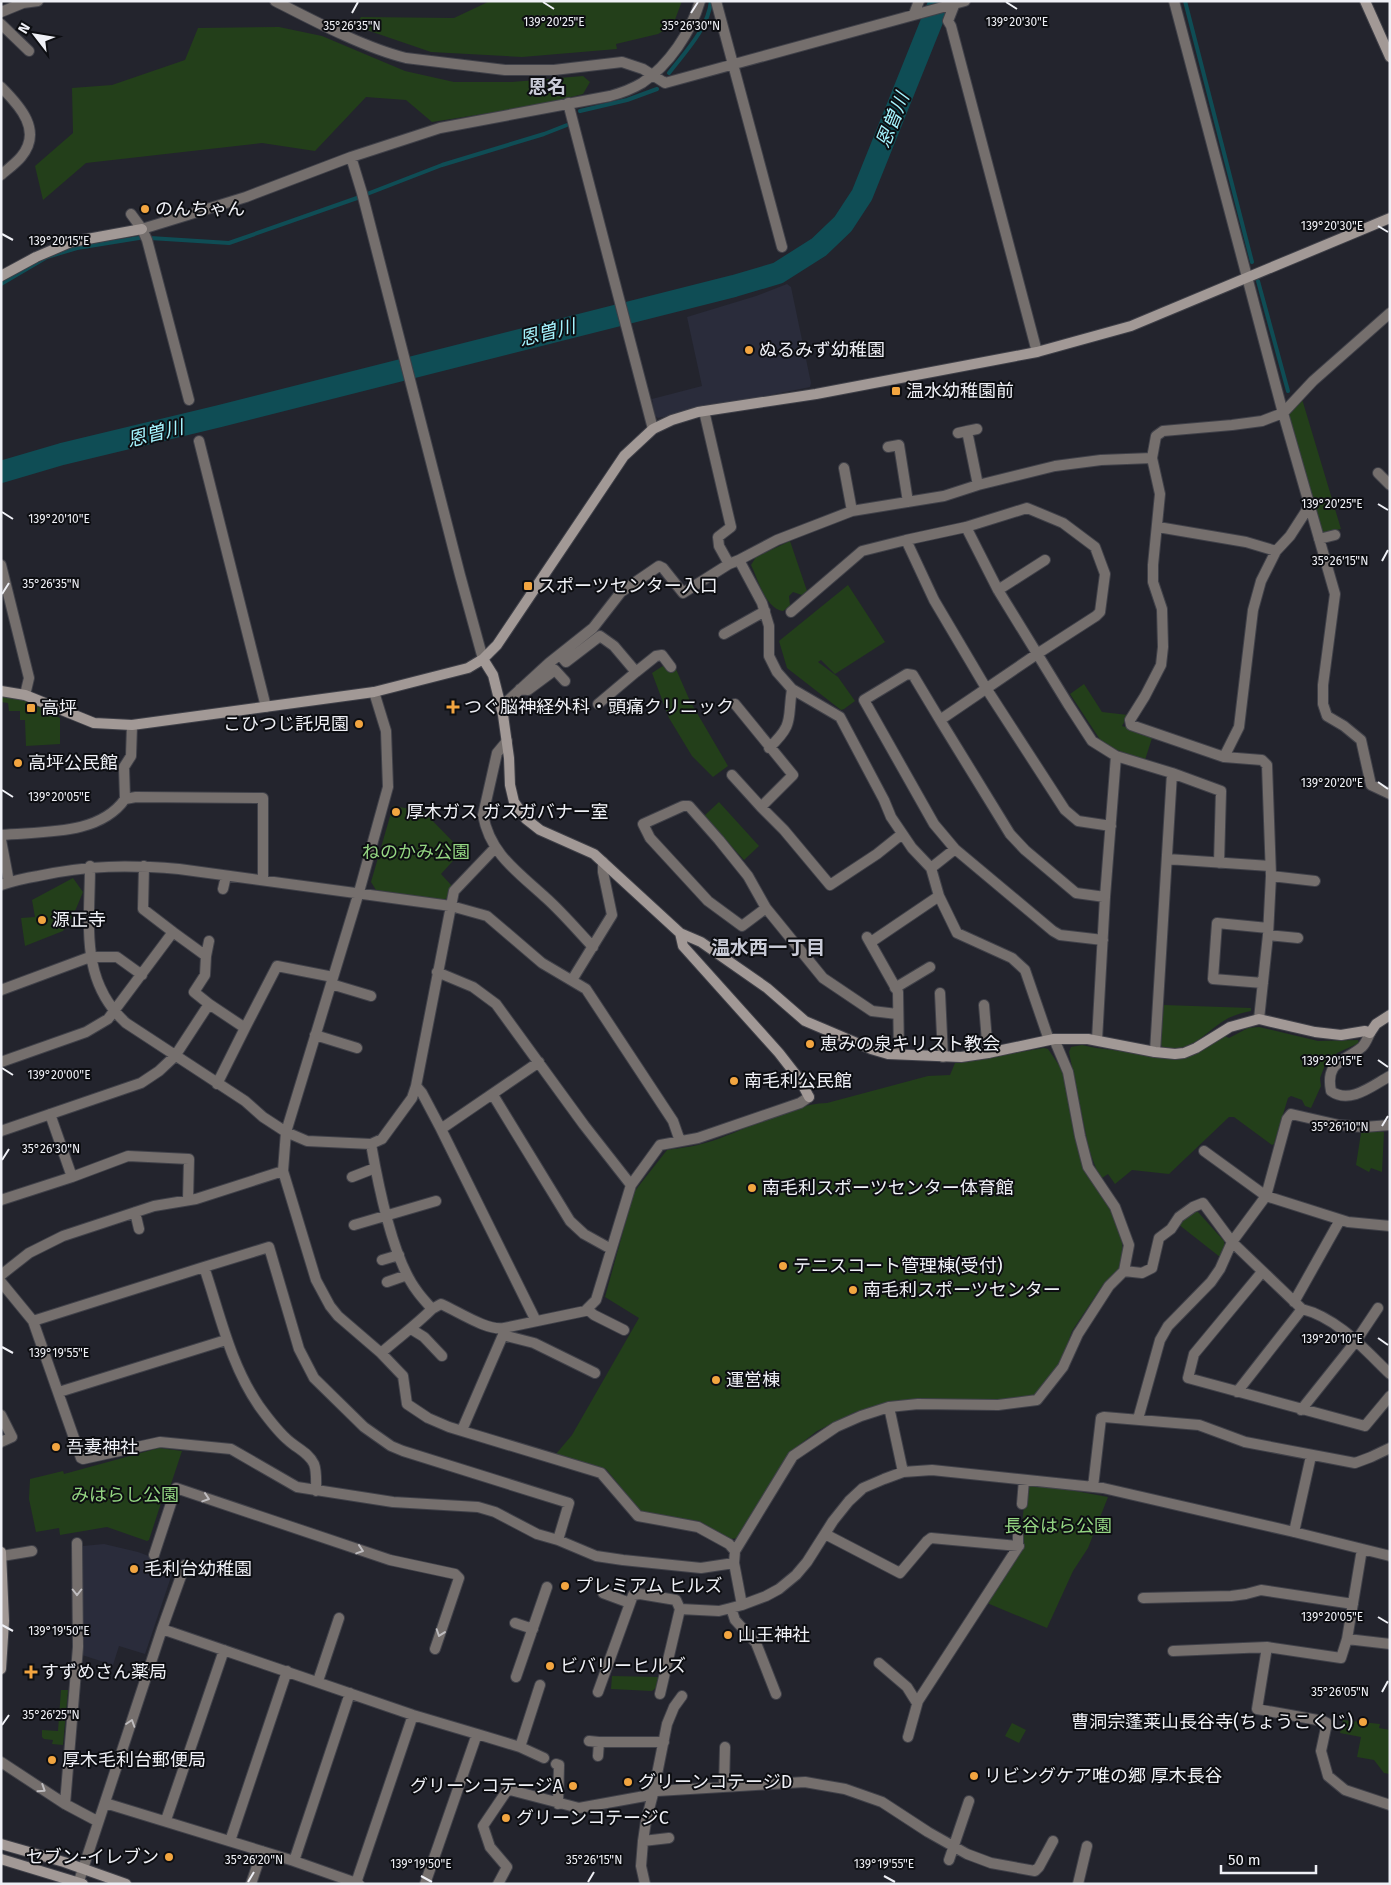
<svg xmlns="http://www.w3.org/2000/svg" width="1391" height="1885" viewBox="0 0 1391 1885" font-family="'Fira Sans','Noto Sans JP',sans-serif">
<rect width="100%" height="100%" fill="#23242d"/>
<path fill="#2a2c3b" d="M787,284L791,287L811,383L810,387L658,418L655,416L652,399L702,386L687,317L756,296Z
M104,1544L138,1552L162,1561L174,1568L145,1654L119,1646L113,1665L82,1655L81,1550L83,1546Z"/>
<path fill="#233f1a" d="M490,1H682L673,25L658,34L616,44L617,49L522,57L431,52L355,26L361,17L454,18Z
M279,27L322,36L405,71L454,82H512L583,76L590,82L583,94L540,105L432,122L406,100L366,97L315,151L262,143L86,163L43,200L35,166L73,133L72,88L112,85L185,60L198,28Z
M1302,399L1341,529L1322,533L1287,414Z
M790,541L807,591L802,595L793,592L789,596L790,606L783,611C765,608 758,579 751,565L756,557Z
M848,585L885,642L835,674L821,660L818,662L838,677L855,701L844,709L841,710L787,668L779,641Z
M672,660L690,701L728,766L713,777L692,756L669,718L652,673Z
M1084,684L1102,712L1128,715L1122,726L1153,735L1145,760L1117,750L1101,741L1070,694Z
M1,696L23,699L60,718V744L26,746L25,720H20V711H9L8,703L1,702Z
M719,802L759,846L744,860L704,816Z
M393,806L423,811L462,851L441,874L452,886L450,889L449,896L444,900L376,890L371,882Z
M73,878L83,892L73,916L63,931L25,946L21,918L35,917L32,900Z
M1164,1005L1251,1008V1011C1242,1013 1233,1015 1225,1020C1201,1035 1195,1051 1163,1048L1160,1043Z
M1259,1027L1318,1041L1358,1040L1359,1043L1337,1053L1325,1065L1320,1078L1321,1086L1311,1108L1305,1106L1302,1100L1291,1096L1288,1098L1274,1144L1272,1145L1234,1117H1229L1169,1174L1132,1170L1115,1184L1108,1174L1102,1178L1097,1171L1089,1150L1069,1052L1071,1047L1082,1045L1096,1048L1179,1058L1223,1035L1229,1038L1248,1028Z
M1044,1048L1048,1049L1065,1074L1085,1168L1112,1210L1122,1242L1123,1256L1121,1269L1104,1283L1072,1331L1060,1364L1036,1394L1029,1398L991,1401H893L855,1412L817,1431L789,1453L739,1538L730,1539L699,1521L642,1513L606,1469L556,1454L572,1435L639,1318L605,1297L634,1192L667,1150C679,1148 693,1147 705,1143C744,1132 787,1104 827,1103L928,1076L950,1075L955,1063Z
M1378,1131L1384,1132L1382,1172L1371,1168L1369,1172L1356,1165L1361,1133Z
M1191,1211L1198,1212L1224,1241L1225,1247L1220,1257L1178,1224Z
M159,1448L182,1451L170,1487L162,1500L149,1540L147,1541L107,1527L60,1535L59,1528L36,1532L29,1499L30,1479L63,1471L64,1474Z
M1026,1485L1048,1486L1108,1497L1088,1548L1073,1571L1047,1628L987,1603L1019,1555Z
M612,1676L658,1677L656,1688L652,1691L611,1689Z
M61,1690H68L63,1745L52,1744L53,1740L44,1739L42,1737V1730L58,1731Z
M1343,1720L1380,1724L1379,1728L1390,1730V1774L1384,1773L1374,1760L1357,1757L1361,1737L1340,1733Z
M1012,1723L1026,1730L1019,1743L1005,1736Z"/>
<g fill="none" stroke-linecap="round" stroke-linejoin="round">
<path stroke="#0f4d55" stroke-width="4" d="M1185,1L1252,262
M669,73C685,52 708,29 711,1
M580,111L627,100L657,89
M367,194L442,165L544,134L567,125
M150,238L229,243L357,198
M1258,281L1288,391
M1,284L47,257L77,248L139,238"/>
<path stroke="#0f4d55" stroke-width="22" d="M1,472L62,454L220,416L734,286L778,273L819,247L843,224L862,195L940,1"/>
<defs>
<path id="street" d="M275,1C314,21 365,48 406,58L505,70H554L622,62L643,69L665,83L965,1
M716,1L782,247
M1174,1L1283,413L1335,594L1323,685V704L1327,716L1344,726L1361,740L1371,785L1390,794
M955,3L948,21L951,26L1037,352
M1,12L23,3L38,1
M914,14L919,1
M1,24L29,51
M1,87C20,106 43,131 21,157C16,163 8,169 1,175
M568,103L653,429
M351,157L362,193L460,575L483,659
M131,214L142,229L147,240L189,400
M142,229L246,197L351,157L440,128L610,96C621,93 632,89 642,83C669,65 691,32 700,1
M704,411L731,527L718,537L719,546L729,564
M967,431L977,429
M958,433L967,431L978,485
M199,441L266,707
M888,447L899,445L908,502
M844,468L852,511
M1378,473L1390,485
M966,527L906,540L934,600L986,688L1065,810L1078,821L1111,826
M1158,527L1246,542L1276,551
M1319,539L1335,535
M1,565L29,678L25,695
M998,590L1045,560
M791,612L862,551L906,540
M724,634L765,611
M560,655L566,662L600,636L614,646L636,672L656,656L662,655L671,667
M520,689L528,690L555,670L565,681
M374,692L386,731L388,787L359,892L286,1132L283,1171L316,1280L330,1306L338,1316L381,1353L403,1376L407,1404L428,1418L449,1427L601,1473L638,1516L698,1527L729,1544L735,1551
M598,704L636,672
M735,704L793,775L761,807
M501,707L549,663L593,628L621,592L659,566L663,568L683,593L729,564L739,560
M940,720L1010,834L1025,850L1076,893L1105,897
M507,741L497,753L483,815C490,854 518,872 545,897C562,912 577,930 593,947
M769,748C795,723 787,720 792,689
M1224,757L1239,727L1253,610L1261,581L1276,551L1290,536L1310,505
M732,775L761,807L784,830L830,885L877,854L902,834
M125,799L124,767L131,756L132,725
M1,835C42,831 99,836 125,799L136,797L263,798V879
M1,840L9,882
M495,848L454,891L451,906L487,916L542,963L586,989L673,1121L680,1141
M1167,859L1270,866
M144,866L143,909L173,932
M931,868L955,849
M1271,876L1315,881
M1,885C13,881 26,878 38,876C88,865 129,865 179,869L451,906L416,1086L412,1098L382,1139L371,1144L307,1141L286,1132L263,1117L245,1101L126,1023C79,980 90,924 90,866
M223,889L226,876
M766,908L742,926L708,901L650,838L643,824L683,806H689L719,840L748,876L766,908L823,978L872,1011L897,1014
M1268,935L1298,938
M867,937L898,992L899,1054
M1103,940L1060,935L1053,931L955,849L934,824L864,700L907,674L913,675L940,720L1037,654L1096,616L1100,612L1105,574L1095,547L1063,523L1027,508L966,527L998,590L1068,704L1092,741L1116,756L1172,773L1221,791L1219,863
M871,942L939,896
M206,956L209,941
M437,972L473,987L496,1004L584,1125L631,1185
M572,980L612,915L603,872V862
M1263,983L1213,979L1217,923L1268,928
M331,984L371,996
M895,988L930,967
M1,990L90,957H117L142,975
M940,993L943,1057
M984,1005L988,1053
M1259,1019L1268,935L1271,876L1267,765L1262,760L1224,757L1131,725L1130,720L1145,696L1161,665L1163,647L1162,609L1153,582V565L1160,494L1152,458L1156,436L1163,431L1232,425L1262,421L1283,413L1313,381L1390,313
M1370,1033C1368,1037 1366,1043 1362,1047C1344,1062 1325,1061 1331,1091C1350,1105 1373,1085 1390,1076
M315,1035L357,1048
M1049,1040L1025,970L1012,958L957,933L939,896L931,868L912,848L891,817L884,800L840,717L792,689L777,672L769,656V626L762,603L739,560L777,540L852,511L944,496L978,485L1055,466L1101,460L1152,458
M1097,1040L1105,897L1116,756
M1155,1052L1172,773
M1,1062L86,1032L108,1019L173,932L206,956L205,975L194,992L209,1004
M217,1084L245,1028
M416,1086L422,1093L441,1129L536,1321
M493,1095L570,1221L584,1234L611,1249
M50,1114L72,1177
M441,1129L539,1062
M1,1131L141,1083L159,1071L175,1056L209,1004L245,1028L277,966L333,977
M371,1144C378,1184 393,1260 417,1291C421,1297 427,1303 432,1309L441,1304C459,1312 487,1331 504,1328
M1204,1151L1266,1196L1287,1119L1291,1114L1339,1125L1364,1127L1390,1125
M352,1177L375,1168
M1,1200L72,1177L128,1156L189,1159L188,1200
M135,1212L139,1229
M354,1225L436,1201
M1390,1226L1348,1222L1266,1196L1232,1242L1302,1309C1338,1318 1365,1350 1390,1374
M382,1260L399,1255
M1124,1271L1142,1273L1152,1268L1159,1238L1171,1229L1179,1217L1193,1207L1203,1203L1232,1242L1220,1269L1211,1282L1168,1326L1160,1340L1138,1419
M1262,1272L1194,1354L1188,1378L1365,1426L1390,1396
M1,1275L29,1253L63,1236L154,1206L196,1199L283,1171
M1,1282L33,1321L81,1458L83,1459L160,1442L231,1449L297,1487L393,1502L478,1507L495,1512L537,1534L558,1540L596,1556L623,1560L701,1568L734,1563
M387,1282L407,1275
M1294,1302L1340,1220
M588,1310L594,1315L624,1330
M33,1321L204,1267
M411,1329L424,1337L442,1356
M503,1335L534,1343L595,1373
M381,1353C398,1338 416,1325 432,1309
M59,1392L226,1340
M1237,1392L1302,1309
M889,1407L903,1472
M1301,1410L1356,1341L1378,1308
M1,1415L12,1437L1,1442
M462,1430L503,1335L504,1328L585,1311L596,1300L631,1185L660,1145L698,1138L800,1103L809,1097
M1093,1487L1101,1418L1104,1417L1199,1425L1245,1442L1355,1463L1371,1457L1390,1448
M316,1491C316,1483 317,1472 314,1464C309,1453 298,1449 289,1441C278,1432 267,1417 259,1406C230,1364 220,1314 204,1267L269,1247L299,1349L314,1378L364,1427L391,1446L403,1451L569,1503L558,1540
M1022,1504L1024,1480
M1294,1532L1311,1456
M825,1534L900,1573L927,1541L931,1538L1019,1546
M1362,1549L1347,1639L1390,1644
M154,1555L176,1488L390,1560L455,1574L459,1578L435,1649
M2,1556L32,1551
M603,1593L630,1603
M1143,1598L1231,1596L1246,1594L1261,1590L1353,1604
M742,1605L766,1596L779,1589L796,1575L807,1562L833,1521L849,1501L863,1488L884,1479L903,1472L932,1470L1103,1488L1294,1532L1390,1556
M515,1623L533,1629
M162,1629L413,1715L477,1734L425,1884
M1347,1639L1341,1658L1267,1647L1257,1709L1323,1721L1327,1723L1321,1751L1328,1776L1345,1790L1390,1805
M1173,1651L1267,1647
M879,1663L907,1687L917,1703
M516,1677L547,1587
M318,1681L339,1618
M598,1692L633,1595L640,1594L676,1600L680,1609L719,1611L731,1608
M660,1694L680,1609
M776,1694L756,1643L735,1620L731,1608L742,1605L734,1563L735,1551L793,1456L836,1427L861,1416L889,1407L918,1404L998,1405L1037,1400L1063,1367L1078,1334L1109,1286L1124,1271L1129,1245L1115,1207L1088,1167L1080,1136L1068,1072L1054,1039
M477,1734L520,1747L544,1758
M908,1737L918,1701L1018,1547V1536
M589,1741L599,1742
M520,1747L540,1685
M598,1756L599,1742H664
M1,1762L65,1804L97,1821
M556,1764L559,1765L558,1804
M724,1787L725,1747
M105,1803L294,1861L359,1884
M65,1804L78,1647L77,1543
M166,1820L224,1650
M230,1841L287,1671
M643,1841L669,1838
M949,1860L969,1801
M294,1861L350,1693
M356,1883L413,1715
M78,1884L162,1629L185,1565
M251,1884L262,1851
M498,1884L507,1867L490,1847L483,1826L506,1792L510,1790L579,1808L645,1796L657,1791L805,1782L845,1789L882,1802L928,1832L967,1854L991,1863L1035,1871L1039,1867L1053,1841
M645,1884L641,1866L643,1841L646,1821L653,1794L667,1724L674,1707L682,1696
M1078,1884L1087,1846"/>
<path id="secondary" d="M1365,1L1390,57
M1,276L36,257L71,242L142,229
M483,659L493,675L503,715L509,758L510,785L514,802L526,819L540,830L594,854L680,933L701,942L767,988L805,1021L871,1049L888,1054L961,1057L988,1053L1054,1039H1088L1155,1052L1175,1054L1184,1053L1196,1048L1230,1027L1259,1019L1315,1032L1341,1035L1365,1031L1370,1033L1376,1024L1390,1015
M1,691L25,695L94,723L132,725L374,692L468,668L483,659L497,645L624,456L653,429L672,420L698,412L816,394L1037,352L1131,326L1390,218
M680,933L683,946L779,1053L800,1080L809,1097
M1,1552L4,1621L1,1669
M1,1844L64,1862L126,1884
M1,1859L83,1884"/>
</defs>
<use href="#street" stroke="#404149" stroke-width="12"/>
<use href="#secondary" stroke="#404149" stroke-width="12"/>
<use href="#street" stroke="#756f6d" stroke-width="10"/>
<use href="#secondary" stroke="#a29996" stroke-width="10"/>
</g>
<defs><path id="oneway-chevron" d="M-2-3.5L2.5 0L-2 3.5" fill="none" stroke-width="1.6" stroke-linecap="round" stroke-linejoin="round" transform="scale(1.25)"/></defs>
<g stroke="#bebcbf">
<use href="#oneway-chevron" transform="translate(206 1498) rotate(18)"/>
<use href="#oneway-chevron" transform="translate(360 1550) rotate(18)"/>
<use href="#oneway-chevron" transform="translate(77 1592) rotate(90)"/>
<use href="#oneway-chevron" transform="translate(440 1633) rotate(109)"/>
<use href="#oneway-chevron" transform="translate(131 1723) rotate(-72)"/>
<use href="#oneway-chevron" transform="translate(42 1789) rotate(33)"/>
</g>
<path fill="none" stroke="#eff0f6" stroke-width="2" d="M543,2L554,9M1006,2L1017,9M352,13L358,2M691,13L698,2M1378,226L1388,232M2,234L13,240M1378,504L1388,510M2,512L13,519M1382,561L1388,550M2,594L9,583M1378,782L1388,789M2,790L13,797M1378,1060L1388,1067M2,1068L13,1075M1382,1126L1388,1116M2,1160L9,1149M1378,1338L1388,1345M2,1347L13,1353M1378,1617L1388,1623M2,1625L13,1631M1382,1692L1388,1681M2,1725L9,1715M421,1876L432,1882M884,1876L895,1882M248,1882L254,1872M588,1882L594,1872"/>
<g fill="#f2a540" stroke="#0d0e12" stroke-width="2">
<circle cx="145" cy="209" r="5"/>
<circle cx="749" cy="350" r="5"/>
<rect x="891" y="386" width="10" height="10" rx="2.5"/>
<rect x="523" y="581" width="10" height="10" rx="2.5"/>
<path d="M450.5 699.5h5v5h5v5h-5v5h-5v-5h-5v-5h5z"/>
<rect x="26" y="703" width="10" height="10" rx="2.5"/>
<circle cx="359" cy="724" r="5"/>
<circle cx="18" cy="763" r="5"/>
<circle cx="396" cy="812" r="5"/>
<circle cx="42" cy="920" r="5"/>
<circle cx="810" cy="1044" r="5"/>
<circle cx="734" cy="1081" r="5"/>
<circle cx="752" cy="1188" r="5"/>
<circle cx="783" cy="1266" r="5"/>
<circle cx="853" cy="1290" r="5"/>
<circle cx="716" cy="1380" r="5"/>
<circle cx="56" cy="1447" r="5"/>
<circle cx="134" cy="1569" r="5"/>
<circle cx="565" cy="1586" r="5"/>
<circle cx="728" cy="1635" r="5"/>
<circle cx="550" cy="1666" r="5"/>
<path d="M28.5 1664.5h5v5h5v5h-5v5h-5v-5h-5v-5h5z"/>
<circle cx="1363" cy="1722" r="5"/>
<circle cx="52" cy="1760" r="5"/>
<circle cx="974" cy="1776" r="5"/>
<circle cx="628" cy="1782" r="5"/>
<circle cx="573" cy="1786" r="5"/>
<circle cx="506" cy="1818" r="5"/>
<circle cx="169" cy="1857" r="5"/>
</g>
<g text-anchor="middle" stroke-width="4" stroke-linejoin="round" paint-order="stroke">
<g font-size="18" fill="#eff0f6" stroke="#0d0e12" text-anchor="start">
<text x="155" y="215">のんちゃん</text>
<text x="759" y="356">ぬるみず幼稚園</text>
<text x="906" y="397">温水幼稚園前</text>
<text x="538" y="592">スポーツセンター入口</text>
<text x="464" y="713">つぐ脳神経外科・頭痛クリニック</text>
<text x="41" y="714">高坪</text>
<text x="349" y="730" text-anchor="end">こひつじ託児園</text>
<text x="28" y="769">高坪公民館</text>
<text x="406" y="818">厚木ガス ガスガバナー室</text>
<text x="52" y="926">源正寺</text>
<text x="820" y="1050">恵みの泉キリスト教会</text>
<text x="744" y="1087">南毛利公民館</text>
<text x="762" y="1194">南毛利スポーツセンター体育館</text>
<text x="793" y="1272">テニスコート管理棟(受付)</text>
<text x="863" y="1296">南毛利スポーツセンター</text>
<text x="726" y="1386">運営棟</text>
<text x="66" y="1453">吾妻神社</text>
<text x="144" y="1575">毛利台幼稚園</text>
<text x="575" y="1592">プレミアム ヒルズ</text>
<text x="738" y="1641">山王神社</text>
<text x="560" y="1672">ビバリーヒルズ</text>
<text x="41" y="1678">すずめさん薬局</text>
<text x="1353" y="1728" text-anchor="end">曹洞宗蓬莱山長谷寺(ちょうこくじ)</text>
<text x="62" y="1766">厚木毛利台郵便局</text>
<text x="984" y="1782">リビングケア唯の郷 厚木長谷</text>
<text x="638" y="1788">グリーンコテージD</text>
<text x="563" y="1792" text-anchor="end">グリーンコテージA</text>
<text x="516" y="1824">グリーンコテージC</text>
<text x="159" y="1863" text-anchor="end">セブン-イレブン</text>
</g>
<g font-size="18" fill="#94d582" stroke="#0d0e12">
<text x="416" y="858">ねのかみ公園</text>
<text x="125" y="1501">みはらし公園</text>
<text x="1058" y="1532">長谷はら公園</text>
</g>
<g font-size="19" font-weight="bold" fill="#c9cbd7" stroke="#0d0e12">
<text x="547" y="93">恩名</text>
<text x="768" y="954">温水西一丁目</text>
</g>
<g font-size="19" font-style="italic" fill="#a5f4fe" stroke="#0d0e12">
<text transform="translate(892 120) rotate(-68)" y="7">恩曽川</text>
<text transform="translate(547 332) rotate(-14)" y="7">恩曽川</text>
<text transform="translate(155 433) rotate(-14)" y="7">恩曽川</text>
</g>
</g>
<g font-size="12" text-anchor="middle" fill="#eff0f6" stroke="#0d0e12" stroke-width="4" stroke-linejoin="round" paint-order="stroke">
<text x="554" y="26">139°20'25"E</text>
<text x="1017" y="26">139°20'30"E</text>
<text x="352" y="30">35°26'35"N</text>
<text x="691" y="30">35°26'30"N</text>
<text x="1332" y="230">139°20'30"E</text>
<text x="59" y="245">139°20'15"E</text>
<text x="1332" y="508">139°20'25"E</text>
<text x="59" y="523">139°20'10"E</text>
<text x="1340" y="565">35°26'15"N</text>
<text x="51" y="588">35°26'35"N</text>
<text x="1332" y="787">139°20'20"E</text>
<text x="59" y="801">139°20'05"E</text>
<text x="1332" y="1065">139°20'15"E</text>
<text x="59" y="1079">139°20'00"E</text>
<text x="1340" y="1131">35°26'10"N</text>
<text x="51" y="1153">35°26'30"N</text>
<text x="1332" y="1343">139°20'10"E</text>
<text x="59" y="1357">139°19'55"E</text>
<text x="1332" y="1621">139°20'05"E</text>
<text x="59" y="1635">139°19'50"E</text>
<text x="1340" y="1696">35°26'05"N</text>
<text x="51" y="1719">35°26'25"N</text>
<text x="254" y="1864">35°26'20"N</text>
<text x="594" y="1864">35°26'15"N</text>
<text x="421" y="1868">139°19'50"E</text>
<text x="884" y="1868">139°19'55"E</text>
</g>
<rect width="1391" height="1885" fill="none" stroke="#eff0f6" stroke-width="5"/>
<g transform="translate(35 35) rotate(301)" stroke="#0d0e12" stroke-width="4" paint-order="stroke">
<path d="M0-4L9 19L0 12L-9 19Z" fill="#eff0f6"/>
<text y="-8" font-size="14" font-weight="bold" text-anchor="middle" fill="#eff0f6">N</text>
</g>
<path d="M1221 1865v8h95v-8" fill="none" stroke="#eff0f6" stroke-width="2.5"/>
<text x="1228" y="1865" font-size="15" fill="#eff0f6" stroke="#0d0e12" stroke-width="4" paint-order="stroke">50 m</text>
</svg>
